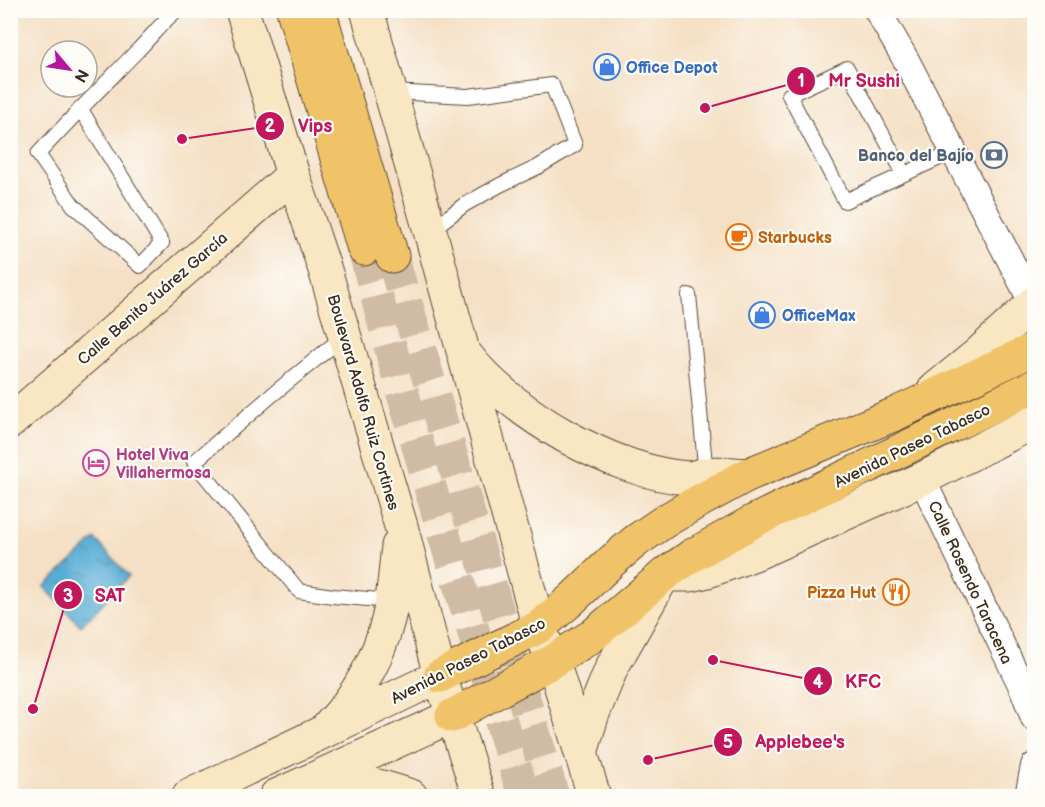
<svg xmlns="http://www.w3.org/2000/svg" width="1045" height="807" viewBox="0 0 1045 807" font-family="'Balsamiq Sans',sans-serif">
<defs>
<pattern id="water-ripples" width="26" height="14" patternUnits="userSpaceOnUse" patternTransform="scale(1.5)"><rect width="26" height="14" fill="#59add5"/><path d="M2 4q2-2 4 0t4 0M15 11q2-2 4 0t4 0" fill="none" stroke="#4b8dac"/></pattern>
</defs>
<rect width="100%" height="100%" fill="#fdfcf7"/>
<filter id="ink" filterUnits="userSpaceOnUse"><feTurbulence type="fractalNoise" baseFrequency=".0167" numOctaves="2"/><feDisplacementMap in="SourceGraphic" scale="12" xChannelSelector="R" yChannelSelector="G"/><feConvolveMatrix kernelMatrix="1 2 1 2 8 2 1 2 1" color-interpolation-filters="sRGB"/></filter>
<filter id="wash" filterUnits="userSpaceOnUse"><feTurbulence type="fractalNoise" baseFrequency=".008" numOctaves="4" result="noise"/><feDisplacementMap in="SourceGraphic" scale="24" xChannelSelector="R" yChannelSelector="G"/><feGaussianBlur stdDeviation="1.35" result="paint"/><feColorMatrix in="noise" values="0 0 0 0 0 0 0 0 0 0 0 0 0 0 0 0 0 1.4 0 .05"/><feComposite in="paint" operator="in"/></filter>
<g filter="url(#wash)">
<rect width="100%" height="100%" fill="#f5e0c5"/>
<path fill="url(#water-ripples)" stroke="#4a6c7a" stroke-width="1.5" d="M95,539L129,576L81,626L44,587Z"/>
</g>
<g filter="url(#ink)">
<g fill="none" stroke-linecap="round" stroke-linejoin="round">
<path stroke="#d0bca4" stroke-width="33" stroke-dasharray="33 16" stroke-linecap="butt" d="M364,249L403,394L449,552L524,796
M392,256L553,796"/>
<defs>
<path id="lane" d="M390,92L468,96L552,85L575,145L538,167L500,185L464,205L431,230
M80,108L162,243L140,266L73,205L38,154C70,119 104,85 138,50C151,37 162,22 177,10
M904,174L847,68L789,95L845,201L953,152
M689,295L706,475
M343,337L272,395L194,462L299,591L333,596L391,601"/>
<path id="street" d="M877,10L906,60L1033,304
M922,479L1023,689L1034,718
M1028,796L1034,766"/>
<path id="secondary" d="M242,10L293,175L325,270L401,526L440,676L479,796
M367,10L430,231L539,627L553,661L594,796
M466,355C510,413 614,473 688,478C694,478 699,475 706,474C719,472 734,474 747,475
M934,390L978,354L1034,303
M10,422L293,175
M329,726C357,697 378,659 388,620C394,596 395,571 398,546
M581,753L592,716L612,667L664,575H691L708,571L757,553L922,479L1034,422
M318,778C351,777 380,786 411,796
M189,796L440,676
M276,796L452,716"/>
<path id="primary" d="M440,676L539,627L570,601L612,561L637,540L665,521L692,505L747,475L893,415L1034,349
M452,716L553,661L592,636L664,575L693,555L754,521L1034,386"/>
<path id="highway" d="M293,10L364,249
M319,10L392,256"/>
</defs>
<use href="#lane" stroke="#574537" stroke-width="16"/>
<use href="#street" stroke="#574537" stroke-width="28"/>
<use href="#secondary" stroke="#574537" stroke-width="35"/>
<use href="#primary" stroke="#574537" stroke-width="35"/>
<use href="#highway" stroke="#574537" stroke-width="35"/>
<use href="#lane" stroke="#fff" stroke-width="14"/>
<use href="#street" stroke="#fff" stroke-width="26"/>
<use href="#secondary" stroke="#f9e7c3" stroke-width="33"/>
<use href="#primary" stroke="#f1c369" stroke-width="33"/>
<use href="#highway" stroke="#f1c369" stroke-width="33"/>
</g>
</g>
<defs>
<symbol id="shop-ring" viewBox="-11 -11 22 22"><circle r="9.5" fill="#fdfcf7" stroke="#3f7fe0" stroke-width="1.5"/><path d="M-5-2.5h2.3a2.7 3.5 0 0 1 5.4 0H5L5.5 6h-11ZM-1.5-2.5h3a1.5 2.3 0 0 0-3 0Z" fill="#3f7fe0"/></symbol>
<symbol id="bank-ring" viewBox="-11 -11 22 22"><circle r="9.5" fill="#fdfcf7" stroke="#5c6f8a" stroke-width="1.5"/><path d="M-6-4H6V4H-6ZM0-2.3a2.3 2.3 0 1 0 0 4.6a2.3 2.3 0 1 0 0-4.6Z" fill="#5c6f8a"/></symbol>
<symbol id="cafe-ring" viewBox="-11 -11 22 22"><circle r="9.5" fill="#fdfcf7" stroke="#e8710a" stroke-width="1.5"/><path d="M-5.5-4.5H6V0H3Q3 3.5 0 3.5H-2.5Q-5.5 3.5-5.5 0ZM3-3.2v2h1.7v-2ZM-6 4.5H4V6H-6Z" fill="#e8710a"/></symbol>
<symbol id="hotel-ring" viewBox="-11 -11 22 22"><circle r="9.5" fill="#fdfcf7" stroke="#d1479c" stroke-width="1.5"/><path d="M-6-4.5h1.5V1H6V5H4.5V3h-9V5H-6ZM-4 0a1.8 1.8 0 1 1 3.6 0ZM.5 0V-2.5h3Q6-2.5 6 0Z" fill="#d1479c"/></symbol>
<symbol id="restaurant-ring" viewBox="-11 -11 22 22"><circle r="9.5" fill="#fdfcf7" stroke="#e8710a" stroke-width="1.5"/><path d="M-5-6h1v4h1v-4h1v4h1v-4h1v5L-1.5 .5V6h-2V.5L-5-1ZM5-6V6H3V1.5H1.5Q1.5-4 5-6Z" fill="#e8710a"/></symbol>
</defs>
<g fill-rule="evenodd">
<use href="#shop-ring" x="592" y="52" width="30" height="30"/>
<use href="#bank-ring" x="979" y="140" width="30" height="30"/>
<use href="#cafe-ring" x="724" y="222" width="30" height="30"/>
<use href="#shop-ring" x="747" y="300" width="30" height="30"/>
<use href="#hotel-ring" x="81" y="448" width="30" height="30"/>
<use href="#restaurant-ring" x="881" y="577" width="30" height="30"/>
</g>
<g text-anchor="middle" stroke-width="4.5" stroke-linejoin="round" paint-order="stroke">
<g font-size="16" font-weight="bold" fill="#366cbe" stroke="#fdfcf7" text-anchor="start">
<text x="626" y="73">Office Depot</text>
<text x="782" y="321">OfficeMax</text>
</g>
<g font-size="16" font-weight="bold" fill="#4e5e75" stroke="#fdfcf7" text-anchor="end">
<text x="974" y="161">Banco del Bajío</text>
</g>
<g font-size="16" font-weight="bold" fill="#c56008" stroke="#fdfcf7" text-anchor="start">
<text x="758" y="243">Starbucks</text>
<text x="876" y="598" text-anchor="end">Pizza Hut</text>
</g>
<g font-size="16" fill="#3b2a1e" stroke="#fdfcf7">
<text transform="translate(152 298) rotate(-41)" y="6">Calle Benito Juárez García</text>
<text transform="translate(364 402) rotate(74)" y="6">Boulevard Adolfo Ruiz Cortines</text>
<text transform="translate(912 445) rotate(-26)" y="6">Avenida Paseo Tabasco</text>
<text transform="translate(971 582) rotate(65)" y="6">Calle Rosendo Taracena</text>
<text transform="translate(468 660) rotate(-27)" y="6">Avenida Paseo Tabasco</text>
</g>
<g font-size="16" font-weight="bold" fill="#b23c85" stroke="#fdfcf7" text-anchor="start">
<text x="116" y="460">Hotel Viva<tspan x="116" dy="18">Villahermosa</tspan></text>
</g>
</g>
<path fill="none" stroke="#c2185b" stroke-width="2" d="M705 108L801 81M182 139L270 126M33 709L68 595M713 660L818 681M648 760L728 742"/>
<g fill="#c2185b" stroke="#fdfcf7" stroke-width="2">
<circle cx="705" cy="108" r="6"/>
<circle cx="182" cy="139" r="6"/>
<circle cx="33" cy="709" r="6"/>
<circle cx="713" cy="660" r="6"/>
<circle cx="648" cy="760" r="6"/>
<circle cx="801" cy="81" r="15"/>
<circle cx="270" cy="126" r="15"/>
<circle cx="68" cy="595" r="15"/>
<circle cx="818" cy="681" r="15"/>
<circle cx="728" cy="742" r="15"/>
</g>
<g font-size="18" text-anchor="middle" font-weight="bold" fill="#fff">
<text x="801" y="87">1</text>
<text x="270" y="132">2</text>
<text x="68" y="602">3</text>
<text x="818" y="688">4</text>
<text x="728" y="748">5</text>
</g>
<g font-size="18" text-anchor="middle" font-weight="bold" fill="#c2185b" stroke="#fdfcf7" stroke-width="4.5" stroke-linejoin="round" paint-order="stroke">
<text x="864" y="87">Mr Sushi</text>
<text x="315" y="132">Vips</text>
<text x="110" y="602">SAT</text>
<text x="863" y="688">KFC</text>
<text x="800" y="748">Applebee's</text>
</g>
<rect width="1045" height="807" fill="none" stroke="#fdfcf7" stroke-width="36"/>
<g transform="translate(69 69) rotate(119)"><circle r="28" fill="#fdfcf7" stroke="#afa8a0" stroke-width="1.5"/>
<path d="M0-4.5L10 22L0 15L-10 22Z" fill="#b5179e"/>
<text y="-9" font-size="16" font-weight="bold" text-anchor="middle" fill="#3b2a1e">N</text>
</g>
</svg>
